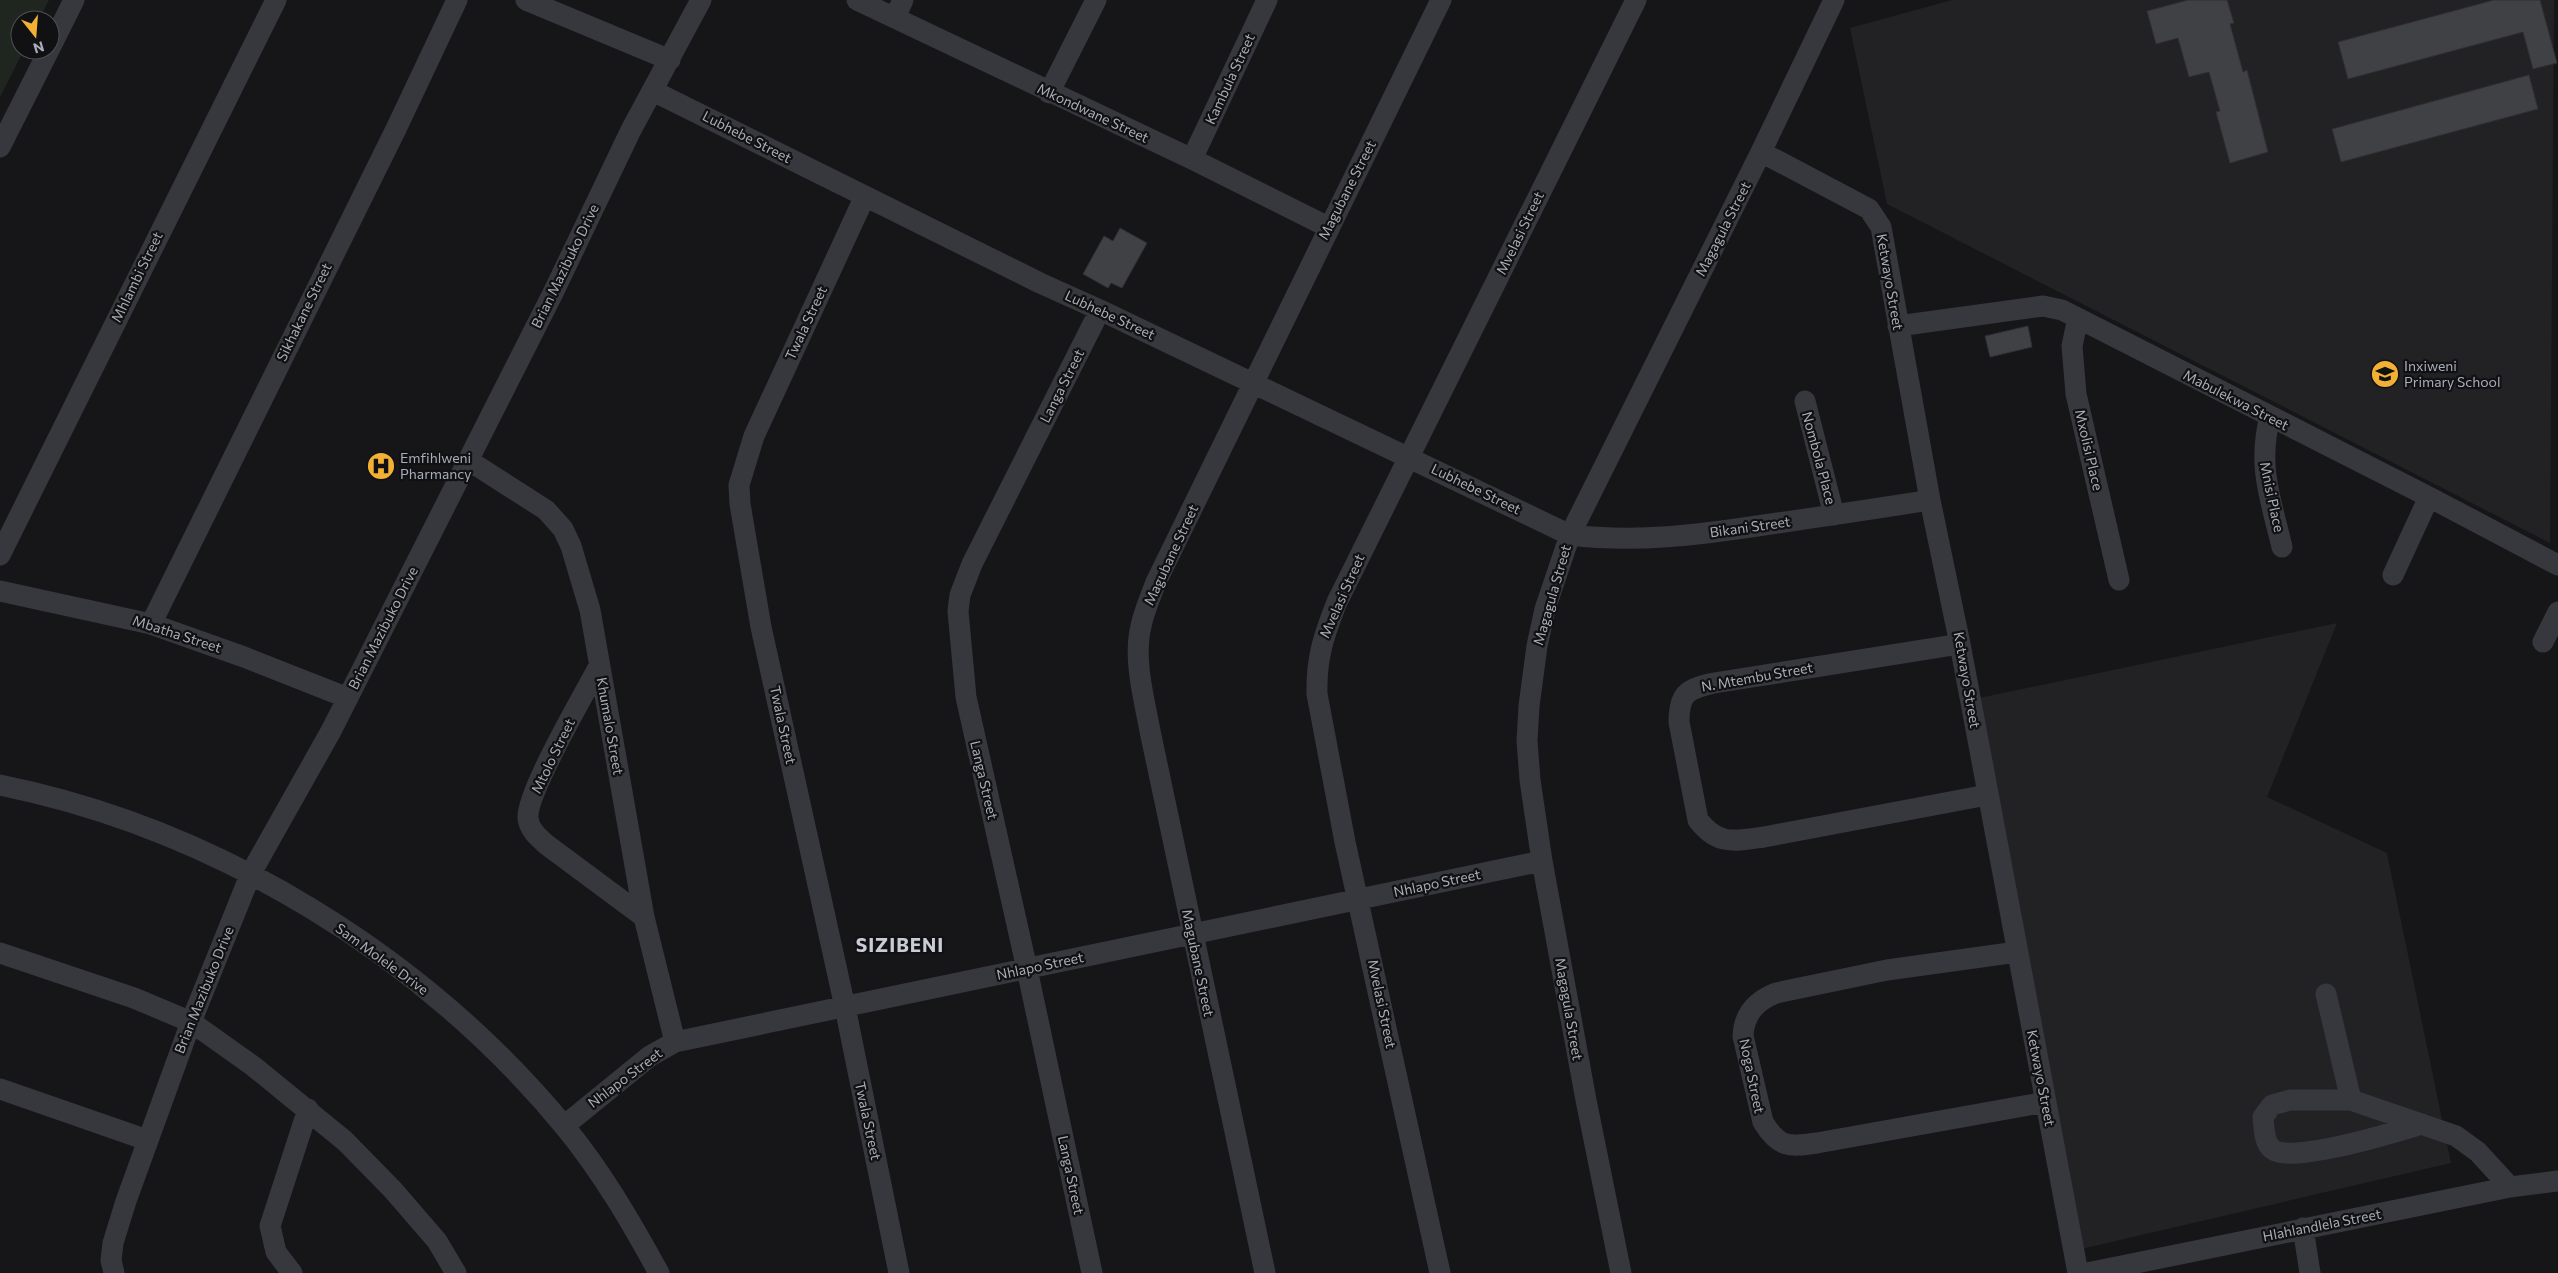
<svg xmlns="http://www.w3.org/2000/svg" width="2558" height="1273" viewBox="0 0 2558 1273" font-family="Commissioner,sans-serif">
<rect width="100%" height="100%" fill="#161618"/>
<path fill="#222225" d="M1952,0H2554L2550,543L1887,204L1850,28Z
M2337,623L2267,797L2387,853L2451,1163L2081,1249L1979,698Z"/>
<path fill="#1e261f" d="M0,0H49L39,20H20V50H24L0,97Z"/>
<path fill="#404145" stroke="#303034" d="M2188,0H2227L2234,23L2230,24L2243,72L2247,70L2268,152L2230,163L2216,112L2220,111L2209,72L2189,77L2178,38L2156,44L2147,11Z
M2494,0H2540L2557,63L2533,69L2523,32L2348,79L2338,42Z
M2529,75L2538,109L2341,162L2332,129Z
M1120,228L1147,243L1122,288L1111,283L1108,288L1083,274L1104,236L1113,241Z
M2028,326L2032,347L1990,357L1985,336Z"/>
<g fill="none" stroke-linecap="round" stroke-linejoin="round">
<path stroke="#37383d" stroke-width="21" d="M526,0L670,60
M857,0L1192,159L1328,227
M895,17L903,0
M50,48L74,0
M653,91L1040,283L1100,310L1570,535C1637,543 1697,535 1764,525C1819,517 1875,509 1930,500
M1049,93L1096,0
M0,147L49,50
M1761,152L1869,209L1881,227L1930,500L1960,644L2078,1273
M1192,159L1267,0
M865,196L754,436L739,485L740,504L761,627L845,1007L899,1273
M2078,318L2072,346L2076,394L2119,580
M1898,326L2043,306L2062,310L2429,497L2558,565
M1805,401L1834,515
M2270,417C2257,466 2271,500 2282,547
M468,460L546,510L563,529L571,546L590,610L644,917L675,1042
M0,555L276,0
M2393,575L2429,497
M0,591L151,624L244,657L348,698
M151,624L396,129L457,0
M2543,642L2558,612
M1960,644L1714,683C1687,689 1679,693 1679,722L1698,820C1718,846 1735,841 1764,837L1987,795
M599,666C585,693 526,793 528,818C529,830 539,838 547,845L644,917
M0,785C217,829 424,956 565,1127C602,1172 631,1222 659,1273
M2017,952L1887,970L1776,993C1756,1001 1744,1014 1743,1036L1763,1122C1779,1148 1789,1147 1817,1143L2046,1102
M0,953L134,998L191,1022L253,1066L345,1141L393,1190L437,1241L456,1273
M2326,994L2351,1100
M0,1089L147,1140
M2422,1124C2398,1131 2290,1165 2272,1149C2264,1143 2264,1127 2263,1117L2272,1105L2290,1100H2351L2456,1136L2478,1152L2510,1187
M564,1126L650,1056L675,1042L1542,861
M2303,1228L2310,1273
M114,1273L111,1260L113,1243L126,1201L191,1022L251,873L331,731L553,293L631,130L701,0
M292,1273L276,1252L270,1226L308,1109
M1092,1273L1027,969L966,697L958,611L960,595L972,564L1100,310
M1265,1273L1150,731C1144,698 1133,659 1141,626C1144,611 1151,596 1156,582L1441,0
M1440,1273L1345,842L1317,694C1316,658 1324,635 1337,602L1636,0
M1621,1273L1586,1100L1542,861L1530,780L1527,741L1529,706L1537,646L1545,609L1570,535L1761,152L1834,0
M2087,1273L2510,1187L2558,1181"/>
</g>
<defs>
<symbol id="school-disc" viewBox="-11 -11 22 22"><circle r="9.5" fill="#f2b134" stroke="#111113"/><path d="M0-5L7-2L0 1L-7-2ZM-4 1L0 2.5L4 1V4Q0 6-4 4Z" fill="#111"/></symbol>
<symbol id="hospital-disc" viewBox="-11 -11 22 22"><circle r="9.5" fill="#f2b134" stroke="#111113"/><path d="M-5-5h3v3.5h4V-5h3V5h-3V1.5h-4V5h-3Z" fill="#111"/></symbol>
</defs>
<g fill-rule="evenodd">
<use href="#school-disc" x="2369" y="358" width="32" height="32"/>
<use href="#hospital-disc" x="365" y="450" width="32" height="32"/>
</g>
<g text-anchor="middle" stroke-width="4.5" stroke-linejoin="round" paint-order="stroke">
<g font-size="14" fill="#a8adb8" stroke="#111113">
<text transform="translate(1230 79) rotate(-65)" y="5">Kambula Street</text>
<text transform="translate(1093 113) rotate(25)" y="5">Mkondwane Street</text>
<text transform="translate(747 137) rotate(27)" y="5">Lubhebe Street</text>
<text transform="translate(1347 190) rotate(-63)" y="5">Magubane Street</text>
<text transform="translate(1723 229) rotate(-63)" y="5">Magagula Street</text>
<text transform="translate(1520 233) rotate(-64)" y="5">Mvelasi Street</text>
<text transform="translate(565 266) rotate(-64)" y="5">Brian Mazibuko Drive</text>
<text transform="translate(137 277) rotate(-64)" y="5">Mhlambi Street</text>
<text transform="translate(1890 282) rotate(80)" y="5">Ketwayo Street</text>
<text transform="translate(304 312) rotate(-64)" y="5">Sikhakane Street</text>
<text transform="translate(1110 315) rotate(25)" y="5">Lubhebe Street</text>
<text transform="translate(806 323) rotate(-65)" y="5">Twala Street</text>
<text transform="translate(1062 386) rotate(-63)" y="5">Langa Street</text>
<text transform="translate(2236 400) rotate(27)" y="5">Mabulekwa Street</text>
<text transform="translate(2089 450) rotate(77)" y="5">Mxolisi Place</text>
<text transform="translate(1819 458) rotate(75)" y="5">Nombola Place</text>
<text transform="translate(1476 489) rotate(26)" y="5">Lubhebe Street</text>
<text transform="translate(2272 497) rotate(78)" y="5">Mnisi Place</text>
<text transform="translate(1750 527) rotate(-8)" y="5">Bikani Street</text>
<text transform="translate(1171 555) rotate(-65)" y="5">Magubane Street</text>
<text transform="translate(1552 595) rotate(-74)" y="5">Magagula Street</text>
<text transform="translate(1342 596) rotate(-66)" y="5">Mvelasi Street</text>
<text transform="translate(383 628) rotate(-63)" y="5">Brian Mazibuko Drive</text>
<text transform="translate(177 634) rotate(18)" y="5">Mbatha Street</text>
<text transform="translate(1757 677) rotate(-10)" y="5">N. Mtembu Street</text>
<text transform="translate(1967 680) rotate(80)" y="5">Ketwayo Street</text>
<text transform="translate(783 725) rotate(78)" y="5">Twala Street</text>
<text transform="translate(610 726) rotate(80)" y="5">Khumalo Street</text>
<text transform="translate(553 756) rotate(-64)" y="5">Mtolo Street</text>
<text transform="translate(984 780) rotate(77)" y="5">Langa Street</text>
<text transform="translate(1437 883) rotate(-12)" y="5">Nhlapo Street</text>
<text transform="translate(382 959) rotate(36)" y="5">Sam Molele Drive</text>
<text transform="translate(1198 963) rotate(78)" y="5">Magubane Street</text>
<text transform="translate(1040 966) rotate(-12)" y="5">Nhlapo Street</text>
<text transform="translate(204 990) rotate(-68)" y="5">Brian Mazibuko Drive</text>
<text transform="translate(1382 1004) rotate(78)" y="5">Mvelasi Street</text>
<text transform="translate(1569 1009) rotate(80)" y="5">Magagula Street</text>
<text transform="translate(1752 1076) rotate(78)" y="5">Noga Street</text>
<text transform="translate(625 1078) rotate(-37)" y="5">Nhlapo Street</text>
<text transform="translate(2041 1078) rotate(79)" y="5">Ketwayo Street</text>
<text transform="translate(868 1121) rotate(78)" y="5">Twala Street</text>
<text transform="translate(1071 1175) rotate(78)" y="5">Langa Street</text>
<text transform="translate(2322 1225) rotate(-11)" y="5">Hlahlandlela Street</text>
</g>
<g font-size="14" fill="#a8adb8" stroke="#111113" text-anchor="start">
<text x="2404" y="371">Inxiweni<tspan x="2404" dy="16">Primary School</tspan></text>
<text x="400" y="463">Emfihlweni<tspan x="400" dy="16">Pharmancy</tspan></text>
</g>
<g font-size="19" font-weight="bold" letter-spacing="1" fill="#c9ccd4" stroke="#111113">
<text x="900" y="952">SIZIBENI</text>
</g>
</g>
<g transform="translate(35 35) rotate(163)"><circle r="24" fill="#111113" stroke="#4d4f55"/>
<path d="M0-4L9 19L0 12L-9 19Z" fill="#f2b134"/>
<text y="-8" font-size="14" font-weight="bold" text-anchor="middle" fill="#a8adb8">N</text>
</g>
</svg>
